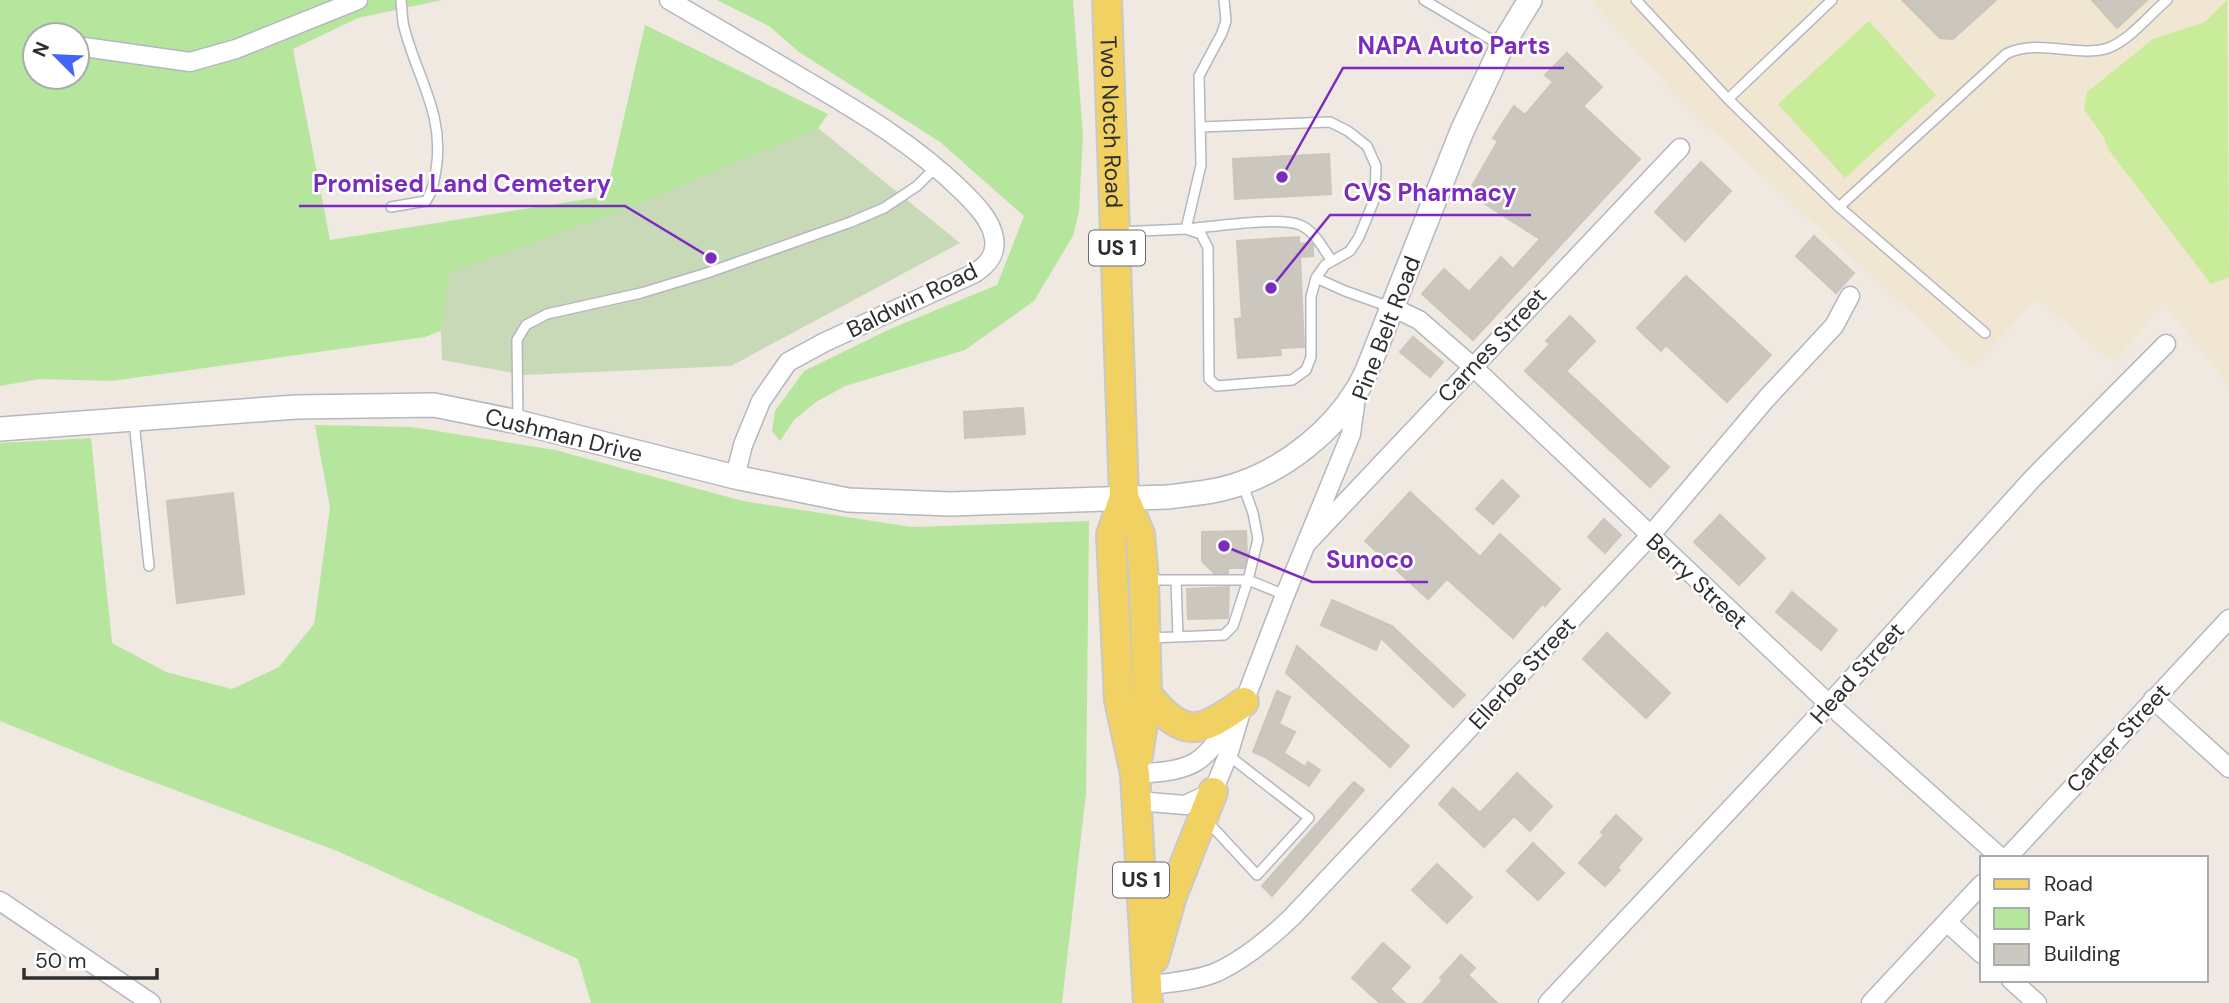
<svg xmlns="http://www.w3.org/2000/svg" width="2229" height="1003" viewBox="0 0 2229 1003" font-family="'DM Sans',sans-serif">
<rect width="100%" height="100%" fill="#efe9e1"/>
<path fill="#f0e6d1" d="M1591,0H2229V386L2164,303L2114,363L2037,299L1972,368L1686,106Z"/>
<path fill="#b6e59e" fill-rule="evenodd" d="M0,0H442L358,18L293,49L330,240L606,196L645,25L828,114L812,137L506,305L425,337L112,381L40,379L0,386ZM35,35H77V77H35Z
M717,0H1073L1083,136L1079,211L1073,236L1034,301L965,350L845,386L816,402L794,420L780,441L772,431L775,411L804,371L890,329L997,285L1024,216L940,142L799,52L769,26Z
M315,425L412,427L555,450L743,501L912,527L1089,521L1086,793L1062,1003H591L578,959L337,851L119,769L0,721V443L91,438L112,643L166,672L232,689L279,667L314,624L330,508Z"/>
<path fill="#c8d9b8" d="M818,128L960,243L731,366L525,375L442,360L441,331L450,273L628,208Z"/>
<path fill="#c9ec9a" d="M2227,0L2229,277L2211,284L2108,149L2103,136L2084,109L2087,92L2153,39L2205,22Z
M1869,21L1936,95L1845,178L1778,104Z"/>
<path fill="#cbc7bf" stroke="#cbc5ba" stroke-width="2" d="M1902,0H1996L1953,39L1940,38Z
M2092,0H2147L2117,28Z
M1567,53L1602,87L1583,106L1640,159L1473,340L1422,294L1444,269L1469,292L1501,257L1513,269L1540,239L1468,193L1498,141L1493,138L1514,106L1525,115L1553,82L1545,75Z
M1329,154L1331,194L1235,199L1233,159Z
M1701,162L1731,191L1685,241L1655,212Z
M1814,236L1854,273L1836,293L1796,256Z
M1299,237V244L1311,243L1313,245V256L1300,257L1304,347L1280,348L1281,355L1238,358L1235,319L1242,318L1237,241Z
M1686,276L1771,355L1727,402L1666,345L1661,351L1637,328Z
M1570,316L1595,341L1566,371L1669,467L1650,487L1525,371L1550,344L1546,341Z
M1413,337L1443,362L1430,377L1400,352Z
M1023,408L1025,434L965,438L964,412Z
M1502,480L1519,496L1493,524L1476,509Z
M1410,492L1480,557L1500,534L1560,589L1545,606L1542,604L1513,638L1447,579L1428,599L1365,541Z
M233,493L244,594L177,603L167,501Z
M1720,515L1765,558L1739,585L1694,542Z
M1604,519L1621,535L1605,553L1588,537Z
M1246,531L1247,556L1244,568H1228V573H1214L1202,561V532Z
M1229,587L1228,618L1188,619L1187,589Z
M1792,592L1837,630L1821,650L1776,612Z
M1332,600L1392,626L1465,695L1453,707L1381,638L1376,650L1321,625Z
M1607,633L1670,693L1646,718L1583,659Z
M1297,646L1409,746L1390,767L1286,673Z
M1277,691L1290,697L1279,724L1295,732L1284,753L1305,767L1308,762L1320,770L1309,786L1265,757L1253,752Z
M1517,773L1552,806L1530,831L1514,816L1484,847L1439,804L1453,788L1480,813Z
M1354,782L1364,790L1272,896L1262,886Z
M1616,815L1642,839L1617,868L1620,870L1605,886L1579,863L1604,835L1601,832Z
M1533,843L1564,873L1538,900L1507,871Z
M1437,864L1472,897L1447,923L1412,890Z
M1383,943L1410,967L1390,989L1405,1003H1380L1352,978Z
M1461,955L1475,968L1468,975L1497,1003H1423L1443,980L1440,978Z"/>
<g fill="none" stroke-linecap="round" stroke-linejoin="round">
<defs>
<path id="service" d="M1224,0L1226,21L1222,33L1199,76L1201,165L1186,229C1211,227 1280,216 1300,225C1315,231 1323,249 1332,261
M1424,0L1500,45
M1636,0L1728,99L1839,207L1985,333
M1728,99L1832,0
M391,207L426,201C433,191 434,181 436,170C445,114 417,78 404,27C402,19 402,9 401,0
M1839,207L2006,54C2039,38 2078,58 2108,48C2130,40 2149,15 2167,0
M1118,232L1186,229L1201,234L1208,248L1209,379L1217,386L1292,380L1306,370L1311,357V297L1316,278L1325,265L1350,251L1359,237L1375,198L1376,166L1367,146L1348,131L1330,122L1200,127
M1316,278L1345,291L1390,307
M518,420L517,340L526,325L547,314L641,293L707,273L851,222L884,208L917,186L936,167
M134,421L149,566
M1243,485L1253,513L1258,539L1248,580L1285,595
M1146,580H1248L1233,626L1224,635L1149,638
M1176,580L1178,637
M1207,821L1257,875L1309,818L1228,755"/>
<path id="minor" d="M669,0C708,23 747,46 785,68C847,105 909,139 961,190C974,203 991,219 994,238C997,255 987,265 975,273L825,342L788,362L761,401L743,445L735,477
M77,46L190,62L236,49L358,0
M1392,307L1419,320L1472,366L1829,704L2001,858
M1306,544L1680,148
M2153,699L2229,768
M1135,774C1198,770 1202,765 1236,713
M1137,801L1185,805L1213,792L1228,755L1244,702L1285,595L1351,434L1357,390
M2007,858L2229,619
M0,901L151,1003
M1947,922L1982,954
M2011,980L2037,1003
M1147,986C1170,982 1196,981 1217,972C1245,959 1270,938 1292,917L1650,536L1766,399L1834,326L1850,296
M1548,1003L1829,704L2033,478L2166,344
M1871,1003L1982,884"/>
<path id="tertiary" d="M0,429L296,407L434,405L518,422L735,477L848,500L950,504L1167,497C1192,494 1218,492 1242,483C1287,467 1332,431 1357,390C1363,381 1367,371 1371,361L1462,131L1502,46L1530,0"/>
<g id="primary">
<path id="s1" d="M1107,0L1124,497L1111,535L1119,700L1135,774L1148,1003"/>
<path d="M1124,497L1140,534L1144,580L1147,694L1138,756"/>
<path d="M1147,694C1184,740 1199,734 1244,702"/>
<path d="M1154,959L1172,896L1213,792"/>
</g>
</defs>
<use href="#service" stroke="#b4b7c1" stroke-width="12"/>
<use href="#minor" stroke="#b4b7c1" stroke-width="21"/>
<use href="#tertiary" stroke="#b4b7c1" stroke-width="26"/>
<use href="#primary" stroke="#c9c9c9" stroke-width="32"/>
<use href="#service" stroke="#fff" stroke-width="9"/>
<use href="#minor" stroke="#fff" stroke-width="18"/>
<use href="#tertiary" stroke="#fff" stroke-width="23"/>
<use href="#primary" stroke="#f2d163" stroke-width="28"/>
</g>
<g text-anchor="middle" stroke-width="5" stroke-linejoin="round" paint-order="stroke">
<g fill="#fff" stroke="#6d6d6d" stroke-width="2">
<rect x="1089" y="230.5" width="56" height="35" rx="5"/>
<rect x="1113" y="862.5" width="56" height="35" rx="5"/>
</g>
<g font-size="21" font-weight="bold" fill="#2e2e2e">
<text x="1117" y="255">US 1</text>
<text x="1141" y="887">US 1</text>
</g>
<g font-size="23" fill="#2e2e2e" stroke="#fff">
<text dy="8" stroke="none"><textPath href="#s1" startOffset="122">Two Notch Road</textPath></text>
<text transform="translate(912 300) rotate(-26)" y="8">Baldwin Road</text>
<text transform="translate(1386 328) rotate(-69)" y="8">Pine Belt Road</text>
<text transform="translate(1492 345) rotate(-47)" y="8">Carnes Street</text>
<text transform="translate(564 435) rotate(14)" y="8">Cushman Drive</text>
<text transform="translate(1697 581) rotate(43)" y="8">Berry Street</text>
<text transform="translate(1522 673) rotate(-47)" y="8">Ellerbe Street</text>
<text transform="translate(1857 673) rotate(-48)" y="8">Head Street</text>
<text transform="translate(2118 738) rotate(-47)" y="8">Carter Street</text>
</g>
</g>
<path fill="none" stroke="#7b2cbf" stroke-width="2.5" d="M1282 177L1343 68H1564M711 258L625 206H299M1271 288L1330 215H1531M1224 546L1312 582H1428"/>
<g fill="#7b2cbf" stroke="#fff" stroke-width="2.5">
<circle cx="1282" cy="177" r="7"/>
<circle cx="711" cy="258" r="7"/>
<circle cx="1271" cy="288" r="7"/>
<circle cx="1224" cy="546" r="7"/>
</g>
<g font-size="24" text-anchor="middle" font-weight="bold" fill="#7b2cbf" stroke="#fff" stroke-width="5" stroke-linejoin="round" paint-order="stroke">
<text x="1454" y="54">NAPA Auto Parts</text>
<text x="462" y="192">Promised Land Cemetery</text>
<text x="1430" y="201">CVS Pharmacy</text>
<text x="1370" y="568">Sunoco</text>
</g>
<rect x="1980" y="856" width="228" height="126" fill="#ffffff" stroke="#ababab" stroke-width="2"/>
<rect x="1994" y="879" width="35" height="10" fill="#f2d163" stroke="#ababab" stroke-width="2"/>
<text x="2044" y="891" font-size="21" fill="#2e2e2e">Road</text>
<rect x="1994" y="908" width="35" height="21" fill="#b6e59e" stroke="#ababab" stroke-width="2"/>
<text x="2044" y="926" font-size="21" fill="#2e2e2e">Park</text>
<rect x="1994" y="944" width="35" height="21" fill="#cbc7bf" stroke="#ababab" stroke-width="2"/>
<text x="2044" y="961" font-size="21" fill="#2e2e2e">Building</text>
<g transform="translate(56 56) rotate(294)"><circle r="33" fill="#ffffff" stroke="#ababab" stroke-width="2"/>
<path d="M0-5L12 26L0 18L-12 26Z" fill="#4264fb"/>
<text y="-10" font-size="19" font-weight="bold" text-anchor="middle" fill="#2e2e2e">N</text>
</g>
<path d="M24 968v10h133v-10" fill="none" stroke="#2e2e2e" stroke-width="3.5"/>
<text x="35" y="968" font-size="21" fill="#2e2e2e" stroke="#ffffff" stroke-width="5" paint-order="stroke">50 m</text>
</svg>
